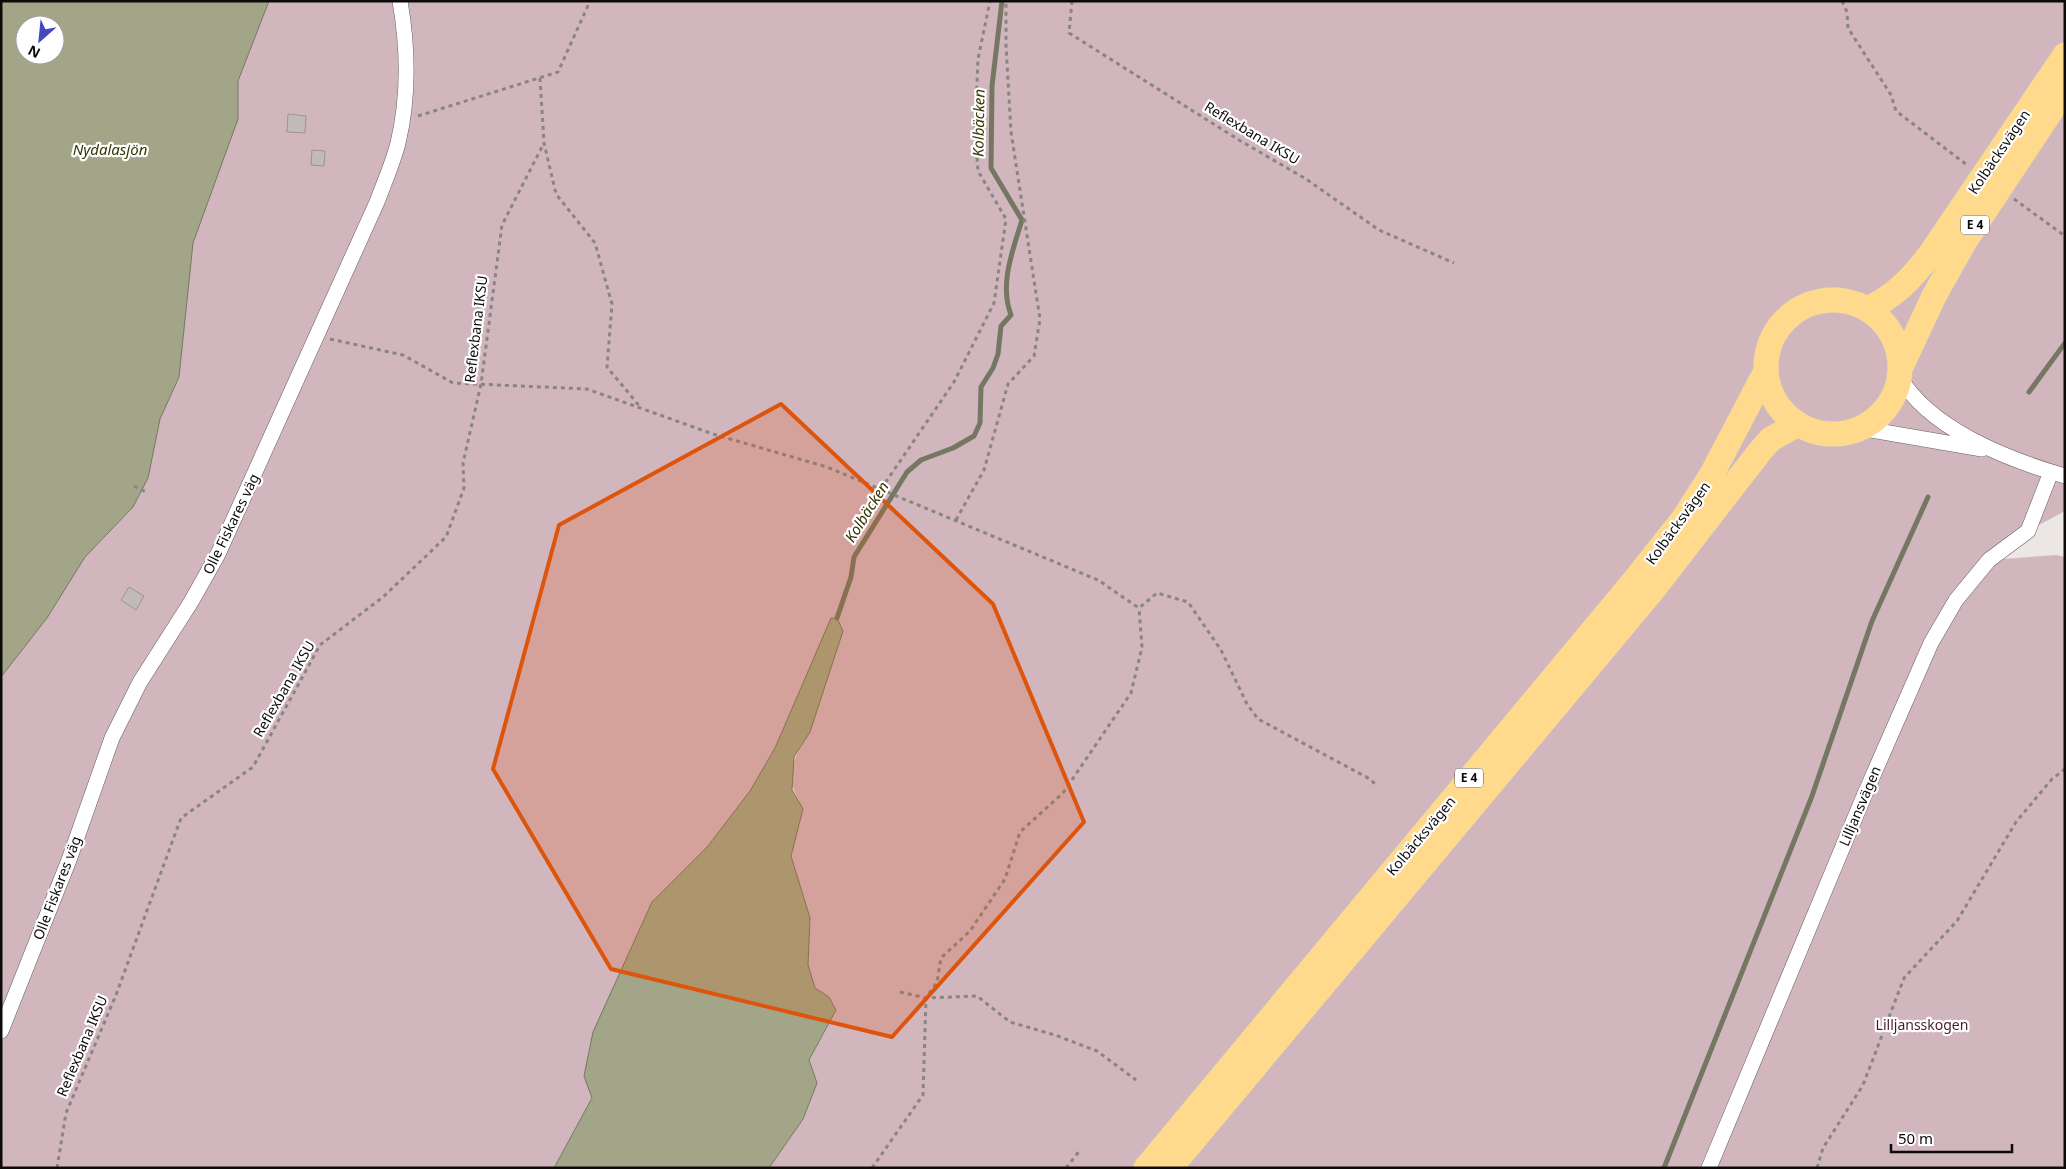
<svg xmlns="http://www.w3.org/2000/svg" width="2066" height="1169" viewBox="0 0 2066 1169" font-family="'Noto Sans',sans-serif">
<rect width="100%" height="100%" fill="#ece7e3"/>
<path fill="#d2b6be" d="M269,1H2065V511L2028,531L1990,560L2056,555L2065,557V1168H769L803,1119L817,1083L809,1061L836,1010L828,997L815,988L808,965L810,918L791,856L803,809C784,776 791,762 810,732L775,748L750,791L708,846L584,1076L592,1098L554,1168H1V677L47,618L85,557L133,507L148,478L160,419L179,377L193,243L238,119V81Z"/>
<path fill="#a2a587" stroke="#757762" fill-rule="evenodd" d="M1,1H269L238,81V119L193,243L179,377L160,419L148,478L133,507L85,557L47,618L1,677ZM25,25H55V55H25Z
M831,618H837L843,631L810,732L794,757L792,790L803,809L791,856L810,918L808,965L815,988L829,997L836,1010L809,1060L817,1083L803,1119L769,1168H554L592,1098L584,1076L593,1032L652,902L708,846L750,791L775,748Z"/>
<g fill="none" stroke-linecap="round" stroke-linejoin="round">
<path stroke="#757762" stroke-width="5" d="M2029,392L2065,343
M837,618L851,577L854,557L907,472L921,460L953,448L974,436L980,423L981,387L993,368L998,354L1001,326L1011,315C999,284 1013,250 1022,220L991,168L992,86L1002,1
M1664,1168L1812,796L1872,621L1928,497"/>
</g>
<path fill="#c1bab9" stroke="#9a9493" d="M288,114L306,116L305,133L287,132Z
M312,150L325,151L324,166L311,165Z
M129,587L144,596L136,610L121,600Z"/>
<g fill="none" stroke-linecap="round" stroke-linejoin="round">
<defs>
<path id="minor" d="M1899,376C1929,429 2009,460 2065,476
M1860,428L1982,449
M1,1031L69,860L112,738L140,682L191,602L218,554L377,202C384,183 393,163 398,143C409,97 408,48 400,1
M1709,1168L1864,796L1931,643L1956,600L1989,560L2028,531L2051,472"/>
<path id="trunk" d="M1766 367a67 67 0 1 1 134 0a67 67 0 1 1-134 0Z
M1867,309C1894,297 1911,279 1929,256L2065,55
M1900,369L1934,296L1966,239L2065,90
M1146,1168L1634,581L1684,518L1712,474L1766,371
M1170,1168L1652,591L1761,450L1771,439L1798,424"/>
</defs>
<use href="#minor" stroke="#65605d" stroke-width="16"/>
<use href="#trunk" stroke="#c5c4c4" stroke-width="26"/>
<path stroke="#898582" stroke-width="3" stroke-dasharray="4 4" stroke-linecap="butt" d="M1072,1L1069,33L1239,140L1306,179L1379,230L1454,263
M1842,1L1847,12L1848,28L1891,95L1896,111L1967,165
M540,78L544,143L556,194L595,243L612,304L607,367L641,408
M418,116L558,72L590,1
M2014,199L2065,236
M330,339L403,355L453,383L587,389L713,434L827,467L1098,580L1139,608L1157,593L1188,602L1221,650L1247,704L1258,719L1370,779L1375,784
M134,486L146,492
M881,489L954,382L994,303L1006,219L978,171L975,132L978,59L990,1
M956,520L984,470L1008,384L1034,356L1040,319L1011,132L1006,45V1
M900,992L926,998L937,982L941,958L970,931L1005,879L1020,832L1063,793L1131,693L1142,647L1139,608
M57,1168L66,1113L116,995L181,818L253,767L320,645L383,597L446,537L464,488L463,463L481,384L502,225L544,143
M872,1168L923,1095L926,998L977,996L1010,1022L1055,1035L1097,1051L1136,1080
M1066,1168L1081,1149
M1817,1168L1823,1148L1863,1085L1904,978L1957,921L2016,822L2052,779L2065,769"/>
<use href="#minor" stroke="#fff" stroke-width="15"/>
<use href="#trunk" stroke="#ffda8c" stroke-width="25"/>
</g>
<path fill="#dd550c" fill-opacity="0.2" stroke="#dd550c" stroke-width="4" stroke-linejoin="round" d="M781,404L993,604L1084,822L892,1037L611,969L493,769L559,525Z"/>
<g text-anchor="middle" stroke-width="4.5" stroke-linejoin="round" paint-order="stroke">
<g fill="#fff" stroke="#565454" stroke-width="1">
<rect x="1961" y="215.5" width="28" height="19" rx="4"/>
<rect x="1455" y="768.5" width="28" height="19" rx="4"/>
</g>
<g font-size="12" font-weight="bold" fill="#0d0b0a">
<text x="1975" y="229">E 4</text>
<text x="1469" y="782">E 4</text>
</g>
<g font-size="14" fill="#0d0b0a" stroke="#fff">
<text transform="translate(1252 133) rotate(31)" y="5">Reflexbana IKSU</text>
<text transform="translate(1999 152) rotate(-56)" y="5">Kolbäcksvägen</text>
<text transform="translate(476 329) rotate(-83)" y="5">Reflexbana IKSU</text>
<text transform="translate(1678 523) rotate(-54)" y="5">Kolbäcksvägen</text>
<text transform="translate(231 524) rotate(-64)" y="5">Olle Fiskares väg</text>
<text transform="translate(284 689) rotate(-60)" y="5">Reflexbana IKSU</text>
<text transform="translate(1860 806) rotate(-67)" y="5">Lilljansvägen</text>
<text transform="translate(1421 836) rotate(-50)" y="5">Kolbäcksvägen</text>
<text transform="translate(57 888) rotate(-69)" y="5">Olle Fiskares väg</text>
<text transform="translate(82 1046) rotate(-67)" y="5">Reflexbana IKSU</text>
</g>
<g font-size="14" fill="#491b2c" stroke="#fff">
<text x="1922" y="1030">Lilljansskogen</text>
</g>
<g font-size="15" font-style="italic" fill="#343600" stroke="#fff">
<text transform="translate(979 123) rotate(-89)" y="5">Kolbäcken</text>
<text x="110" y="155">Nydalasjön</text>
<text transform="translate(867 512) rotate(-58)" y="5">Kolbäcken</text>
</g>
</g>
<rect width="2066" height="1169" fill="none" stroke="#0d0b0a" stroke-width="5"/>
<g transform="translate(40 40) rotate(207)"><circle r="24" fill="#ffffff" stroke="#9e9d9d"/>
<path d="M0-4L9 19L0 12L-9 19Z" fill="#4349be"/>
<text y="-8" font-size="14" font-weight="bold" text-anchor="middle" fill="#0d0b0a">N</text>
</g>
<path d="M1891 1144v8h121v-8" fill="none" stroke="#0d0b0a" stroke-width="2.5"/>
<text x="1898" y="1144" font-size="15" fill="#0d0b0a" stroke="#ffffff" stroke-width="4" paint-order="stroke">50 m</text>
</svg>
